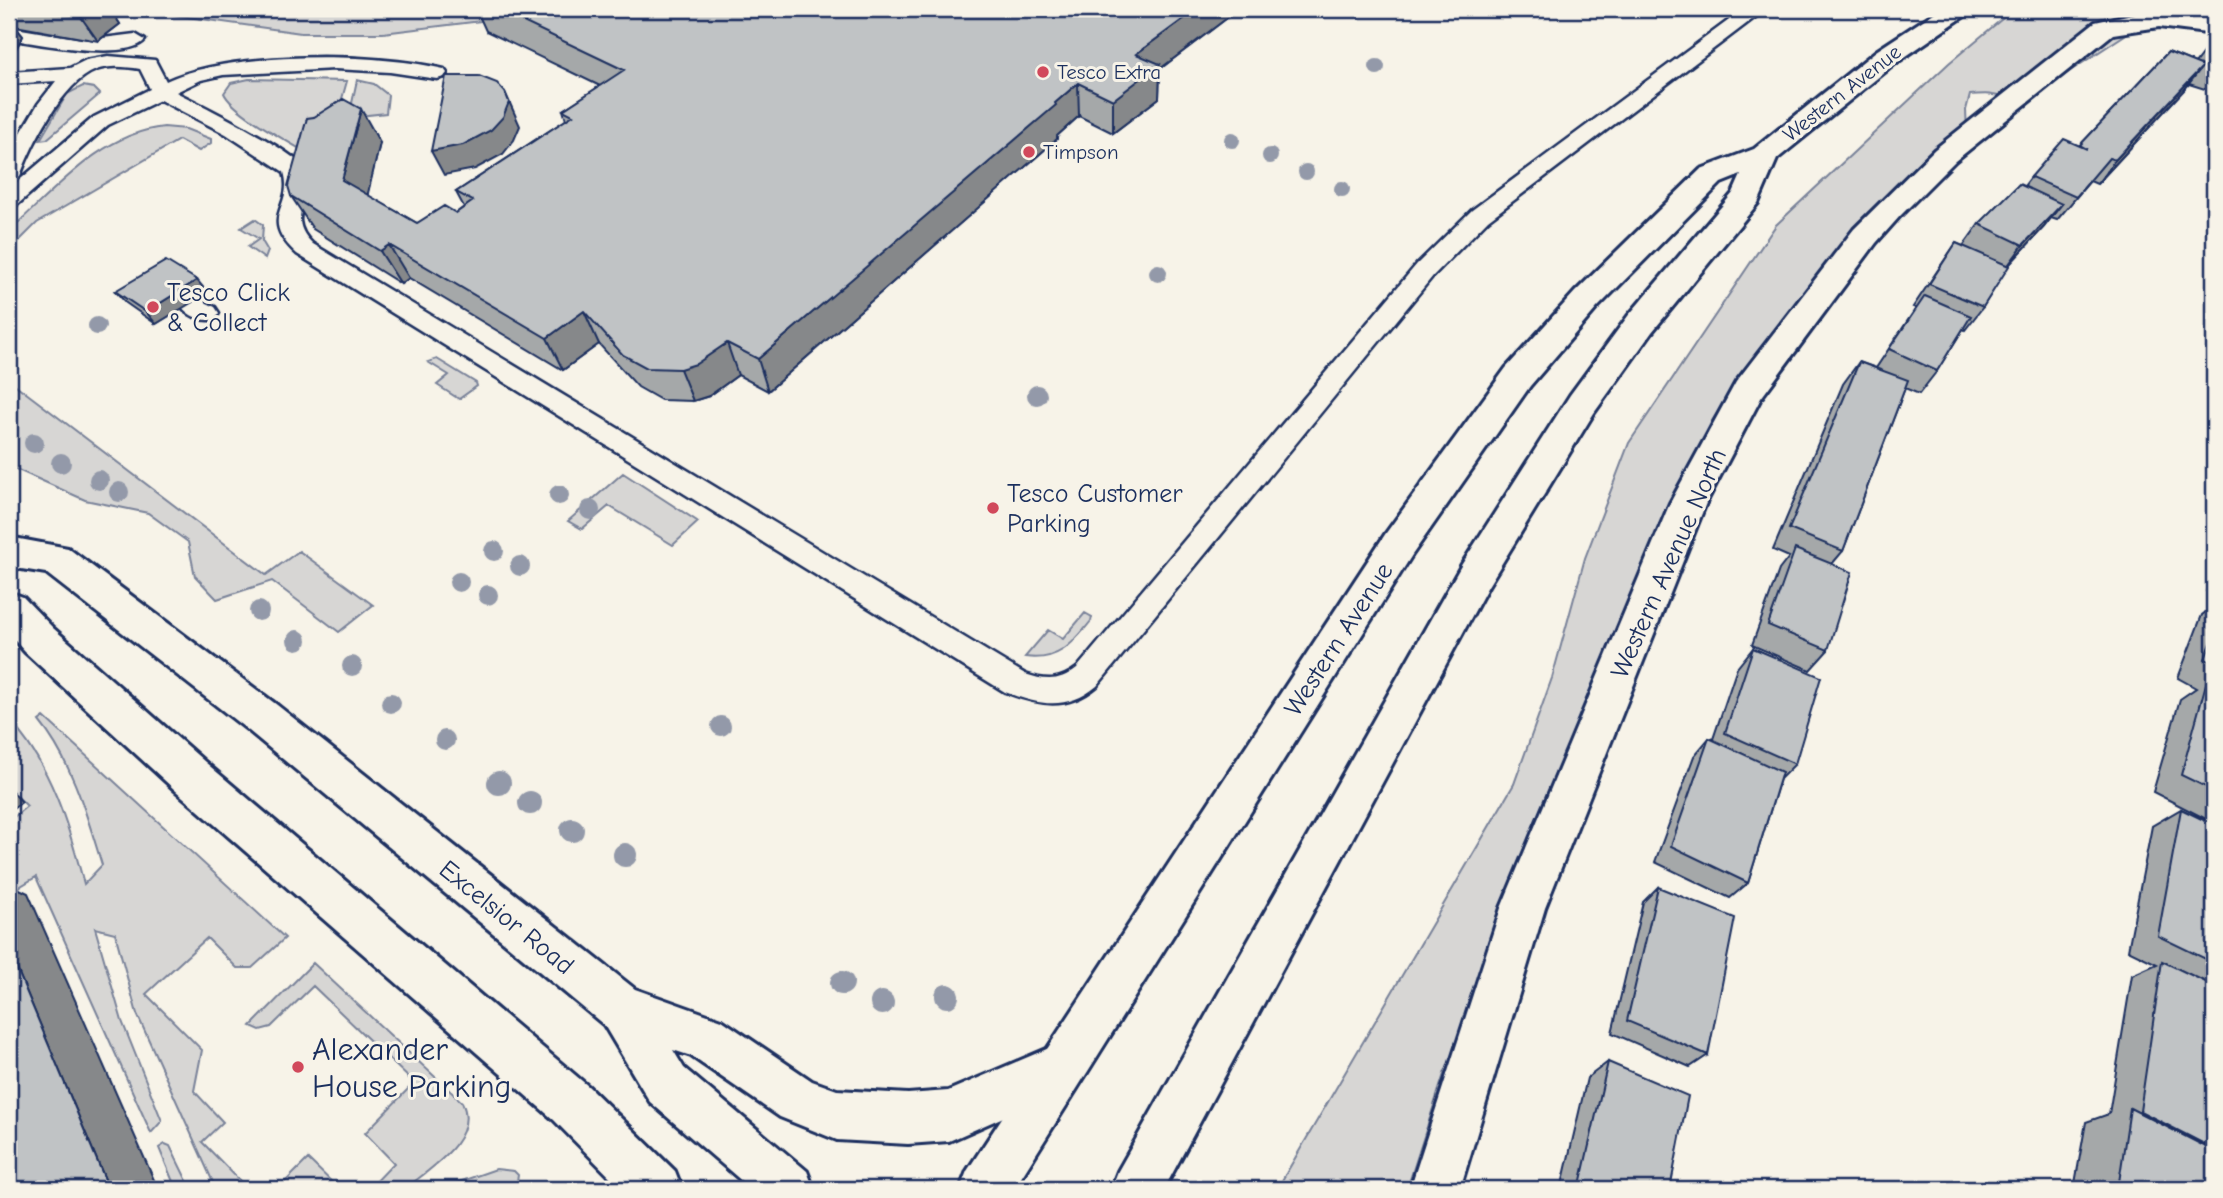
<svg xmlns="http://www.w3.org/2000/svg" width="2223" height="1198" viewBox="0 0 2223 1198" font-family="'Comic Neue',sans-serif">
<rect width="100%" height="100%" fill="#f7f3e8"/>
<filter id="ink" filterUnits="userSpaceOnUse"><feTurbulence type="fractalNoise" baseFrequency=".0143" numOctaves="2"/><feDisplacementMap in="SourceGraphic" scale="14" xChannelSelector="R" yChannelSelector="G"/><feConvolveMatrix kernelMatrix="1 2 1 2 8 2 1 2 1" color-interpolation-filters="sRGB"/></filter>
<g filter="url(#ink)">
<path fill="#d7d6d4" stroke="#798299" stroke-width="2" d="M130,9H510L481,21L383,33H301Z
M2014,9H2214V32L2167,25L2137,27L2046,87C2029,110 2016,99 1993,95C1986,93 1977,95 1970,95L1966,110L1967,132L1737,381L1712,421L1684,480L1474,1033L1445,1071L1407,1189H1277L1514,784L1552,678L1585,558L1629,443L1776,225L1949,63Z
M249,79L347,81L324,163C302,149 233,114 224,93L231,83Z
M357,80L374,84L388,95L386,113L349,117Z
M83,86L94,88L100,94L47,139L40,140L67,94Z
M164,127L186,129L211,139V143L199,151L179,140L37,223L9,251V231C54,191 101,133 164,127Z
M255,219L263,225L262,241L268,251L265,259L248,247L259,239L241,228Z
M437,359L476,383L477,386L459,399L437,385L449,375L428,362Z
M9,380L266,575L299,551L373,605L339,632L272,581L217,599L195,576L188,542L148,513L85,500L9,466Z
M623,473L697,521L698,522L673,545L609,506L582,529L568,521Z
M1085,613L1092,617L1091,621C1073,644 1057,662 1025,657L1048,630L1063,639Z
M44,717L285,938L252,968H237L207,938L146,994L202,1050L194,1091L223,1122L202,1142L248,1189H216L137,1014L115,933L95,928L122,1021L162,1121L151,1133L36,877L9,893V821L27,806L9,788V720C51,764 69,827 84,884L102,865C87,816 72,761 39,721Z
M313,963L462,1102C480,1139 429,1169 405,1189H369L394,1163L365,1133L414,1083L313,986L271,1027L260,1030L251,1026Z
M165,1144L170,1146L191,1189H176L159,1148Z
M308,1159L339,1189H278Z
M496,1169L514,1171L518,1175L516,1189H439Z"/>
<g fill="none" stroke-linecap="round" stroke-linejoin="round">
<defs>
<path id="service" d="M1744,9H1766L1488,220L1433,276L1097,686C1067,711 1039,705 1005,692L297,254C256,216 295,208 284,172L226,134L160,100L108,125L17,205L9,207V189L94,117L150,89L140,69C126,67 110,65 96,70C62,83 32,144 20,176L17,181L9,183V153L38,104L56,81L9,84V72L70,68L86,60L108,56L155,60L166,81C230,51 375,52 444,69L447,73L444,77L437,79L390,72L335,69L223,75L201,80L176,92C198,103 297,152 305,169C318,198 282,215 313,244L1025,674C1046,681 1059,682 1077,668L1417,264L1472,210Z
M9,27L87,40L135,34L145,40C127,62 35,43 9,39Z
M191,295L215,307L219,313L215,319C202,323 186,315 179,303L183,297Z"/>
<path id="minor" d="M2146,11L2171,12L2214,18V34L2159,27L2113,34L1955,161L1900,216L1876,243L1761,398L1706,503L1545,908L1460,1189H1410L1501,908L1670,503L1736,382L1854,229L1935,149L2095,22Z
M9,537L68,548L277,705L635,989L722,1020L812,1081L837,1090L908,1094L948,1091L1061,1043L1078,1050L1085,1067L1078,1084L949,1141L908,1144L837,1140L780,1117L691,1056L673,1050L684,1068L807,1171L814,1189H751L650,1102L604,1025L249,731L46,573L9,567Z
M9,592L23,597L53,628L205,762L588,1086L675,1171L682,1189H622L554,1120L175,790L25,652L9,634Z"/>
<path id="trunk" d="M1940,9H1970L1966,15L1896,63L1777,159L1758,203L1652,332L1594,413L1488,586L1164,1189H1111L1118,1171L1462,564L1570,395L1628,316L1733,193L1741,175L1721,183L1597,308L1530,386L1412,555L1014,1189H960L967,1171L1386,533L1506,368L1575,292L1701,169L1754,149L1876,51Z"/>
</defs>
<use href="#service" stroke="#1b2f5e" stroke-width="5"/>
<use href="#minor" stroke="#1b2f5e" stroke-width="6"/>
<use href="#trunk" stroke="#1b2f5e" stroke-width="6"/>
<use href="#service" fill="#f7f3e8" fill-rule="evenodd"/>
<use href="#minor" fill="#f7f3e8" fill-rule="evenodd"/>
<use href="#trunk" fill="#f7f3e8" fill-rule="evenodd"/>
</g>
<g fill="#9399a9">
<circle cx="1377" cy="67" r="8"/>
<circle cx="1232" cy="140" r="8"/>
<circle cx="1270" cy="156" r="8"/>
<circle cx="1306" cy="172" r="8"/>
<circle cx="1342" cy="189" r="8"/>
<circle cx="1158" cy="273" r="9"/>
<circle cx="97" cy="326" r="9"/>
<circle cx="1037" cy="395" r="10"/>
<circle cx="34" cy="443" r="10"/>
<circle cx="61" cy="463" r="10"/>
<circle cx="99" cy="480" r="10"/>
<circle cx="119" cy="492" r="10"/>
<circle cx="559" cy="495" r="10"/>
<circle cx="590" cy="510" r="10"/>
<circle cx="494" cy="551" r="10"/>
<circle cx="520" cy="566" r="10"/>
<circle cx="459" cy="582" r="10"/>
<circle cx="488" cy="595" r="10"/>
<circle cx="259" cy="611" r="10"/>
<circle cx="297" cy="640" r="10"/>
<circle cx="352" cy="666" r="10"/>
<circle cx="391" cy="703" r="10"/>
<circle cx="721" cy="726" r="10"/>
<circle cx="445" cy="740" r="10"/>
<circle cx="499" cy="783" r="12"/>
<circle cx="530" cy="803" r="12"/>
<circle cx="572" cy="830" r="12"/>
<circle cx="625" cy="855" r="12"/>
<circle cx="842" cy="983" r="12"/>
<circle cx="947" cy="996" r="12"/>
<circle cx="882" cy="1003" r="12"/>
</g>
<path fill="#a5a8a9" stroke="#1b2f5e" stroke-width="2" d="M9,9H110L120,24L98,41L15,26L23,36L14,52H9Z
M476,9H1239L1160,69L1159,98L1113,133L1079,116L1057,136V139L768,391L738,375L709,396L693,401L661,400L638,387L599,344L563,370L409,278L401,284L313,229L291,196L314,117L380,143L367,195L417,223L456,213L464,207L456,192L566,120L563,110L600,86L486,31Z
M2214,38V92L2189,84L2097,184L2090,181L2057,220L2051,218L2044,227L2008,266L1983,307L1965,330L1963,329L1937,371L1919,394L1905,388L1843,551L1832,564L1828,650L1810,670L1752,645L1779,570L1789,557L1773,550L1843,384L1859,362L1876,368L1916,308L1913,307L1956,243L1963,246L1979,224L2024,186L2031,177L2079,146L2168,52L2195,63Z
M115,291L207,292L156,324L126,303Z
M2214,574V595L2206,591Z
M2214,606V823L2153,792L2180,699L2196,688L2178,678L2202,615Z
M1753,648L1795,764L1780,779L1748,883L1730,898L1655,862L1694,756L1709,738L1713,739L1737,668Z
M2181,809L2214,825V982L2209,984L2214,986V1164L2211,1189H2074L2086,1122L2109,1114L2132,975L2157,964L2128,950L2152,826Z
M1658,887L1708,1055L1690,1067L1612,1033L1643,902Z
M1608,1062L1670,1189H1561L1587,1078Z"/>
<path fill="#86888a" stroke="#1b2f5e" stroke-width="2" d="M92,9H110L120,24L98,41L81,17Z
M1197,9H1239L1160,69L1159,98L1113,133V100L1136,54Z
M13,24L23,36L14,52L9,45V31Z
M2203,66L2184,90L2097,184L2115,160Z
M9,79L16,87L9,99Z
M1078,83L1079,116L1057,136V139L768,391L758,359Z
M505,92L520,126L514,140L503,154L475,169L444,175L431,151Z
M361,109L380,143L363,214L342,180Z
M2062,204L2044,227L2006,268L2023,245Z
M389,245L409,278L401,284L380,251Z
M197,280L207,292L191,303L156,324L146,312Z
M584,311L599,344L563,370L547,338Z
M727,343L738,375L709,396L693,401L680,369Z
M9,788L22,802L9,812Z
M9,884L28,893L158,1189H109L9,950Z"/>
<path fill="#c0c3c5" stroke="#1b2f5e" stroke-width="2" d="M32,9H92L81,17Z
M496,9H1197L1136,54L1160,64L1113,100L1078,83L1055,103L1056,105L758,359L727,343L696,364L680,369L647,368L623,355L584,311L547,338L389,245L380,251L291,196L288,186L307,118L314,117L343,99L361,109L342,180L417,223L444,206L456,213L473,201L456,192L573,115L563,110L624,70Z
M9,24H13L9,31Z
M2214,39V62L2206,59Z
M2168,52L2203,66L2115,160L2109,158L2076,197L2031,177L2064,139L2087,149L2080,145Z
M446,76H479L497,83L505,92L509,102L503,117L491,130L463,145L431,151Z
M2019,184L2062,204L2023,245L1979,224Z
M1956,243L2009,266L1983,307L1929,284Z
M166,261L197,280L146,312L115,291Z
M1925,296L1971,316L1937,371L1889,349Z
M1859,362L1908,380L1843,551L1789,529Z
M1795,549L1852,572L1828,650L1768,625Z
M2214,635V663L2205,659Z
M1753,648L1821,677L1795,764L1725,733Z
M2207,680L2214,683V791L2181,775Z
M1709,738L1782,772L1748,883L1671,846Z
M2181,809L2214,825V963L2158,936Z
M1658,887L1735,918L1708,1055L1627,1021Z
M9,950L109,1189H9Z
M2162,961L2214,986V1149L2140,1111Z
M1608,1062L1688,1096L1670,1189H1579Z
M2130,1108L2214,1151V1164L2211,1189H2118Z"/>
</g>
<g fill="#d1495b" stroke="#f7f3e8" stroke-width="2.5">
<circle cx="1043" cy="72" r="7"/>
<circle cx="1029" cy="152" r="7"/>
<circle cx="153" cy="307" r="7"/>
<circle cx="993" cy="508" r="7"/>
<circle cx="298" cy="1067" r="7"/>
</g>
<g text-anchor="middle" stroke-width="6" stroke-linejoin="round" paint-order="stroke">
<g font-size="21" fill="#1b2f5e" stroke="#f7f3e8" text-anchor="start">
<text x="1057" y="79">Tesco Extra</text>
<text x="1043" y="159">Timpson</text>
</g>
<g font-size="21" fill="#1b2f5e" stroke="#f7f3e8">
<text transform="translate(1842 93) rotate(-38)" y="7">Western Avenue</text>
</g>
<g font-size="26" fill="#1b2f5e" stroke="#f7f3e8" text-anchor="start">
<text x="167" y="301">Tesco Click<tspan x="167" dy="30">&amp; Collect</tspan></text>
<text x="1007" y="502">Tesco Customer<tspan x="1007" dy="30">Parking</tspan></text>
</g>
<g font-size="26" fill="#1b2f5e" stroke="#f7f3e8">
<text transform="translate(1668 563) rotate(-66)" y="9">Western Avenue North</text>
<text transform="translate(1338 639) rotate(-57)" y="9">Western Avenue</text>
<text transform="translate(507 917) rotate(39)" y="9">Excelsior Road</text>
</g>
<g font-size="32" fill="#1b2f5e" stroke="#f7f3e8" text-anchor="start">
<text x="312" y="1060">Alexander<tspan x="312" dy="37">House Parking</tspan></text>
</g>
</g>
<rect width="2223" height="1198" fill="none" stroke="#f7f3e8" stroke-width="35"/>
<rect x="18" y="18" width="2188" height="1163" fill="none" stroke="#1b2f5e" stroke-width="2.5" filter="url(#ink)"/>
</svg>
